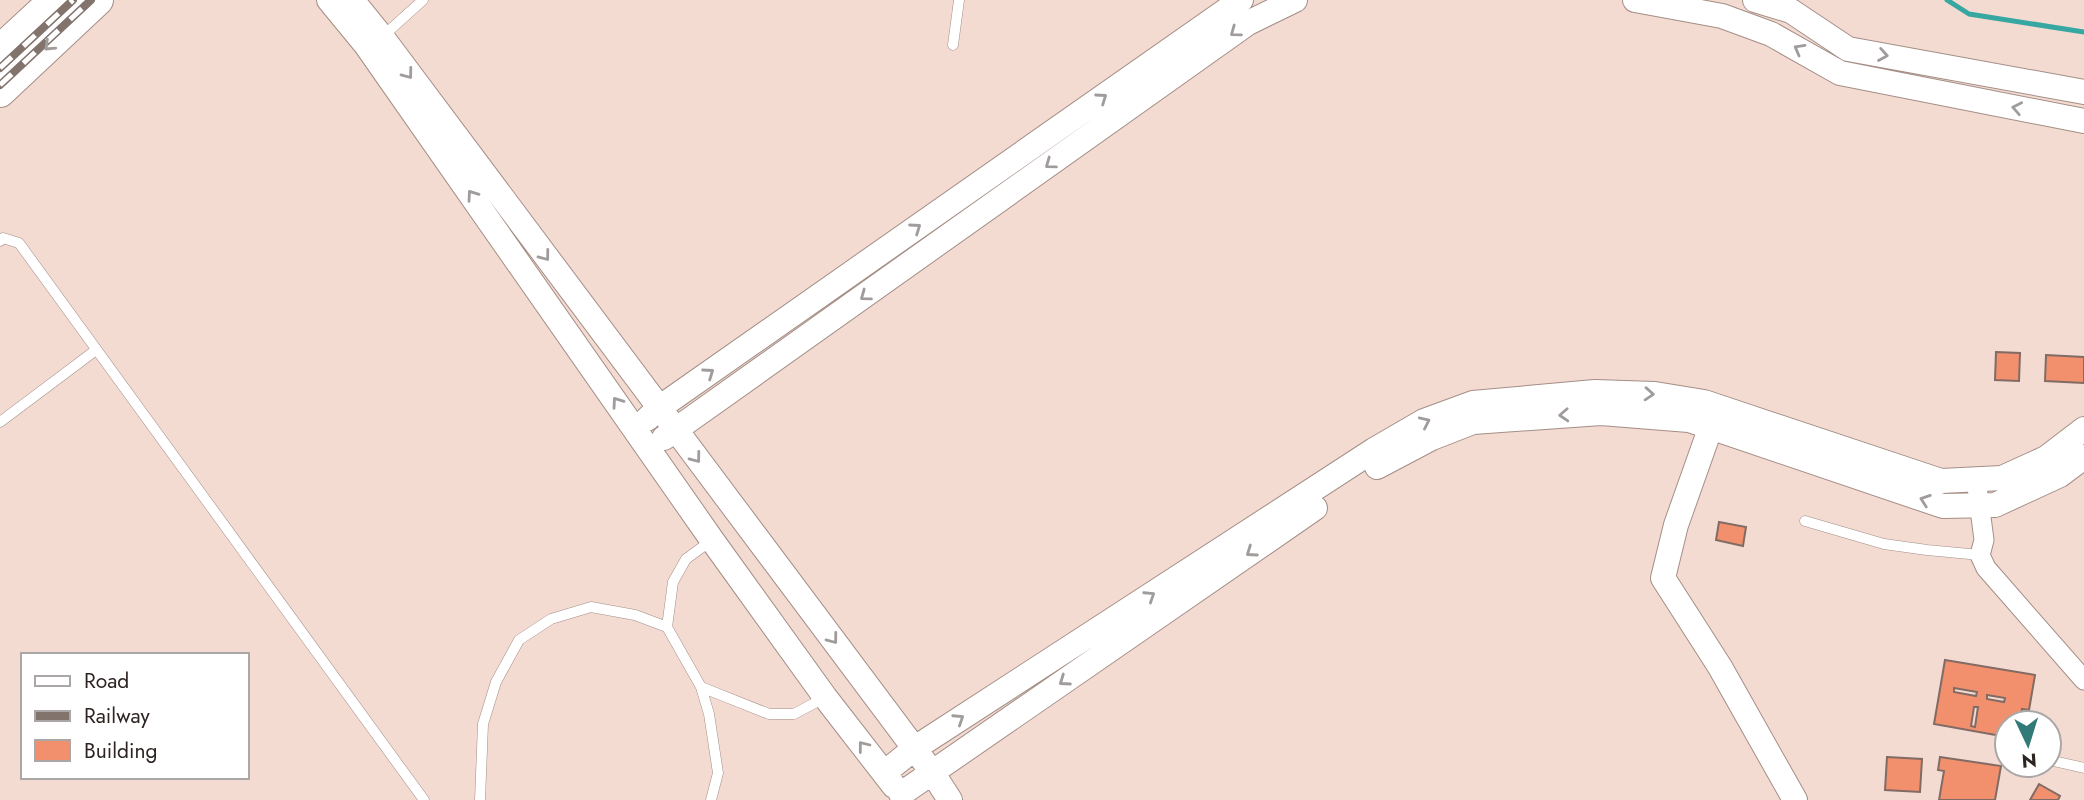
<svg xmlns="http://www.w3.org/2000/svg" width="2084" height="800" viewBox="0 0 2084 800" font-family="Jost,sans-serif">
<rect width="100%" height="100%" fill="#f3dbd2"/>
<g fill="none" stroke-linecap="round" stroke-linejoin="round">
<path stroke="#37a7a2" stroke-width="5" d="M1947,0L1969,14L2084,32"/>
</g>
<path fill="#f2906d" stroke="#816b64" stroke-width="2" fill-rule="evenodd" d="M1996,352L2020,353L2019,381L1995,380Z
M2046,355L2084,357V383L2045,381Z
M1719,522L1746,527L1743,546L1716,540Z
M1945,660L2035,675L2029,710L2022,709L2020,723H2007V737L1934,724ZM1954,688L1977,692L1976,696L1954,692ZM1987,695L2005,698L2004,702L1987,699ZM1974,707H1978L1975,727L1971,726Z
M1887,757L1922,759L1920,792L1885,790Z
M1940,757L2001,766L1995,800H1939L1944,771L1938,770Z
M2039,784L2060,796L2058,800H2030Z"/>
<g fill="none" stroke-linecap="round" stroke-linejoin="round">
<defs>
<path id="service" d="M382,37L423,0
M953,45L959,0
M0,241L3,238L19,243L424,800
M0,422L96,350
M1805,521L1884,544L1927,550L1980,555
M667,627L673,582L686,559L712,540
M701,687L769,714H794L824,698
M2049,760L2084,768
M480,800L483,724L496,682L519,640L551,619L591,607L635,615L667,627L701,687L709,714L718,773L711,800"/>
<path id="minor" d="M1976,479L1984,540L1980,555L1986,568L2084,680"/>
<path id="tertiary" d="M329,0L366,45L712,540L825,697L894,786
M352,0L382,37L932,772L950,800
M1635,0L1722,16L1771,34L1840,73L2084,121
M1755,0L1791,11L1848,49L2084,92
M1715,415L1676,525L1663,578L1720,667L1795,800
M647,419L659,408L1241,0
M664,438L1248,23L1295,0
M1377,467L1432,438L1473,422L1601,413L1689,420L1943,506L1995,505L2060,475L2084,457
M884,773L915,748L1374,450L1424,421L1473,403L1595,392L1655,394L1704,402L1941,481L2002,478L2046,458L2084,429
M901,794L1315,508"/>
<path id="primary" d="M0,50L54,0
M0,92L98,0"/>
</defs>
<use href="#service" stroke="#a48e86" stroke-width="11"/>
<use href="#minor" stroke="#a48e86" stroke-width="21"/>
<use href="#tertiary" stroke="#a48e86" stroke-width="26"/>
<use href="#primary" stroke="#a48e86" stroke-width="32"/>
<use href="#service" stroke="#fff" stroke-width="10"/>
<use href="#minor" stroke="#fff" stroke-width="19"/>
<use href="#tertiary" stroke="#fff" stroke-width="24"/>
<use href="#primary" stroke="#fff" stroke-width="30"/>
<defs>
<path id="rail" d="M0,68L73,0
M0,85L91,0"/>
</defs>
<use href="#rail" stroke="#82736d" stroke-width="8"/>
<use href="#rail" stroke="#fff" stroke-width="5" stroke-dasharray="16" stroke-linecap="butt"/>
</g>
<defs><path id="oneway-chevron" d="M-2-3.5L2.5 0L-2 3.5" fill="none" stroke-width="1.6" stroke-linecap="round" stroke-linejoin="round" transform="scale(1.75)"/></defs>
<g stroke="#a09c9b">
<use href="#oneway-chevron" transform="translate(1235 32) rotate(144)"/>
<use href="#oneway-chevron" transform="translate(49 46) rotate(137)"/>
<use href="#oneway-chevron" transform="translate(1799 49) rotate(-151)"/>
<use href="#oneway-chevron" transform="translate(1883 55) rotate(10)"/>
<use href="#oneway-chevron" transform="translate(408 74) rotate(53)"/>
<use href="#oneway-chevron" transform="translate(1102 98) rotate(-35)"/>
<use href="#oneway-chevron" transform="translate(2017 108) rotate(-169)"/>
<use href="#oneway-chevron" transform="translate(1050 164) rotate(144)"/>
<use href="#oneway-chevron" transform="translate(472 195) rotate(-125)"/>
<use href="#oneway-chevron" transform="translate(916 228) rotate(-35)"/>
<use href="#oneway-chevron" transform="translate(545 256) rotate(53)"/>
<use href="#oneway-chevron" transform="translate(865 296) rotate(144)"/>
<use href="#oneway-chevron" transform="translate(709 373) rotate(-35)"/>
<use href="#oneway-chevron" transform="translate(1649 394) rotate(4)"/>
<use href="#oneway-chevron" transform="translate(617 402) rotate(-125)"/>
<use href="#oneway-chevron" transform="translate(1564 415) rotate(177)"/>
<use href="#oneway-chevron" transform="translate(1425 422) rotate(-25)"/>
<use href="#oneway-chevron" transform="translate(696 458) rotate(53)"/>
<use href="#oneway-chevron" transform="translate(1925 500) rotate(-161)"/>
<use href="#oneway-chevron" transform="translate(1251 552) rotate(145)"/>
<use href="#oneway-chevron" transform="translate(1150 596) rotate(-33)"/>
<use href="#oneway-chevron" transform="translate(833 639) rotate(53)"/>
<use href="#oneway-chevron" transform="translate(1064 681) rotate(145)"/>
<use href="#oneway-chevron" transform="translate(959 719) rotate(-33)"/>
<use href="#oneway-chevron" transform="translate(863 746) rotate(-128)"/>
</g>
<rect x="21" y="653" width="228" height="126" fill="#ffffff" stroke="#aba7a6" stroke-width="2"/>
<rect x="35" y="676" width="35" height="10" fill="#ffffff" stroke="#aba7a6" stroke-width="2"/>
<text x="84" y="688" font-size="21" fill="#2d2421">Road</text>
<rect x="35" y="711" width="35" height="10" fill="#82736d" stroke="#aba7a6" stroke-width="2"/>
<text x="84" y="723" font-size="21" fill="#2d2421">Railway</text>
<rect x="35" y="740" width="35" height="21" fill="#f2906d" stroke="#aba7a6" stroke-width="2"/>
<text x="84" y="758" font-size="21" fill="#2d2421">Building</text>
<g transform="translate(2028 744) rotate(176)"><circle r="33" fill="#ffffff" stroke="#aba7a6" stroke-width="2"/>
<path d="M0-5L12 26L0 18L-12 26Z" fill="#317a77"/>
<text y="-10" font-size="19" font-weight="bold" text-anchor="middle" fill="#2d2421">N</text>
</g>
</svg>
